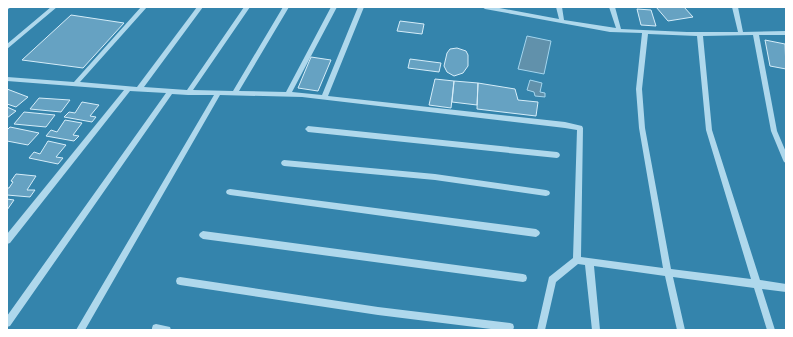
<svg xmlns="http://www.w3.org/2000/svg" width="793" height="337" viewBox="0 0 793 337" font-family="Barlow,sans-serif">
<rect width="100%" height="100%" fill="#20688f"/>
<path fill="#3484ac" d="M7,7H786V330H7Z"/>
<path fill="#6191ab" stroke="#a3d5ee" d="M527,36L551,41L544,74L518,69Z
M530,80L542,83L540,92L545,93V97L535,96L534,92L527,90Z"/>
<path fill="#66a2c2" stroke="#d5edf9" d="M656,7H684L693,17L668,21Z
M637,9L651,10L656,26L641,25Z
M71,15L124,23L83,68L22,60Z
M400,21L424,24L422,34L397,31Z
M765,40L785,44L786,69L770,66Z
M457,48L466,51L468,55V66L463,73L454,76L447,72L444,66L447,53L450,49Z
M311,57L331,60L318,91L298,88Z
M410,59L441,63L439,72L408,68Z
M435,79L454,81L451,108L429,105Z
M454,81L478,83L477,105L452,102Z
M478,83L515,89L518,100L538,102L536,116L477,109Z
M7,89L28,97L16,107L7,104Z
M39,98L70,100L61,112L30,109Z
M82,102L99,105L90,116L96,117L92,122L64,117L69,112L75,113Z
M7,107L16,111L7,118Z
M24,112L55,115L46,127L14,124Z
M65,120L82,123L73,135L79,136L74,141L46,136L51,130L57,132Z
M10,127L39,133L28,145L7,141V130Z
M48,141L66,145L56,157L63,158L58,164L29,158L34,152L40,154Z
M16,174L36,176L27,190H35L30,197L7,195V188H9L13,182L11,181Z
M7,199L14,200L7,210Z"/>
<g fill="none" stroke-linecap="round" stroke-linejoin="round">
<path fill="#afd8ec" fill-rule="evenodd" d="M7,7H11L7,10Z
M51,7H57L7,49V44Z
M141,7H147L80,82L137,87L197,7H203L144,87L187,90L244,7H250L193,90L233,91L283,7H289L239,91L286,92L331,7H337L292,92L322,95L358,7H364L328,96L565,122L582,126L583,128L581,257L663,268L639,128L636,89L642,33L610,32L485,9L482,7H494L559,19L556,7H562L564,20L616,28L609,7H615L621,29L687,32H738L732,7H738L743,32L786,31V35H759L777,131L786,152V163L784,162L783,160L771,131L753,35L703,36L712,130L760,280L786,284V292L762,289L775,330H767L754,288L673,277L685,330H677L665,276L594,266L600,330H592L585,265L578,264L556,282L545,330H537L549,277L573,258L577,130L565,128L302,97L220,95L85,330H76L214,95H188L172,94L10,326L7,327V316L166,93L130,91L10,243L7,244V234L124,90L7,81V77L74,82ZM648,34L697,36L706,130L751,279L671,269L645,128L642,89Z
M308,126L557,152L559,153L560,155L559,157L557,158L308,132L305,129Z
M284,160L435,174L546,190L549,191L550,193L549,195L546,196L435,180L284,166L282,165L281,163L282,161Z
M230,189L536,229L539,231L540,233L539,235L536,237L230,195L227,194L226,192L227,190Z
M203,231L523,274L526,275L527,278L526,281L523,282L203,239L200,237L199,235L200,233Z
M180,277L378,307L510,323L513,324L514,327L513,330H499L378,315L180,285L177,284L176,281L177,278Z
M156,324L170,327L171,330H152V328L153,325Z"/>
</g>
<rect width="793" height="337" fill="none" stroke="#ffffff" stroke-width="16"/>
</svg>
